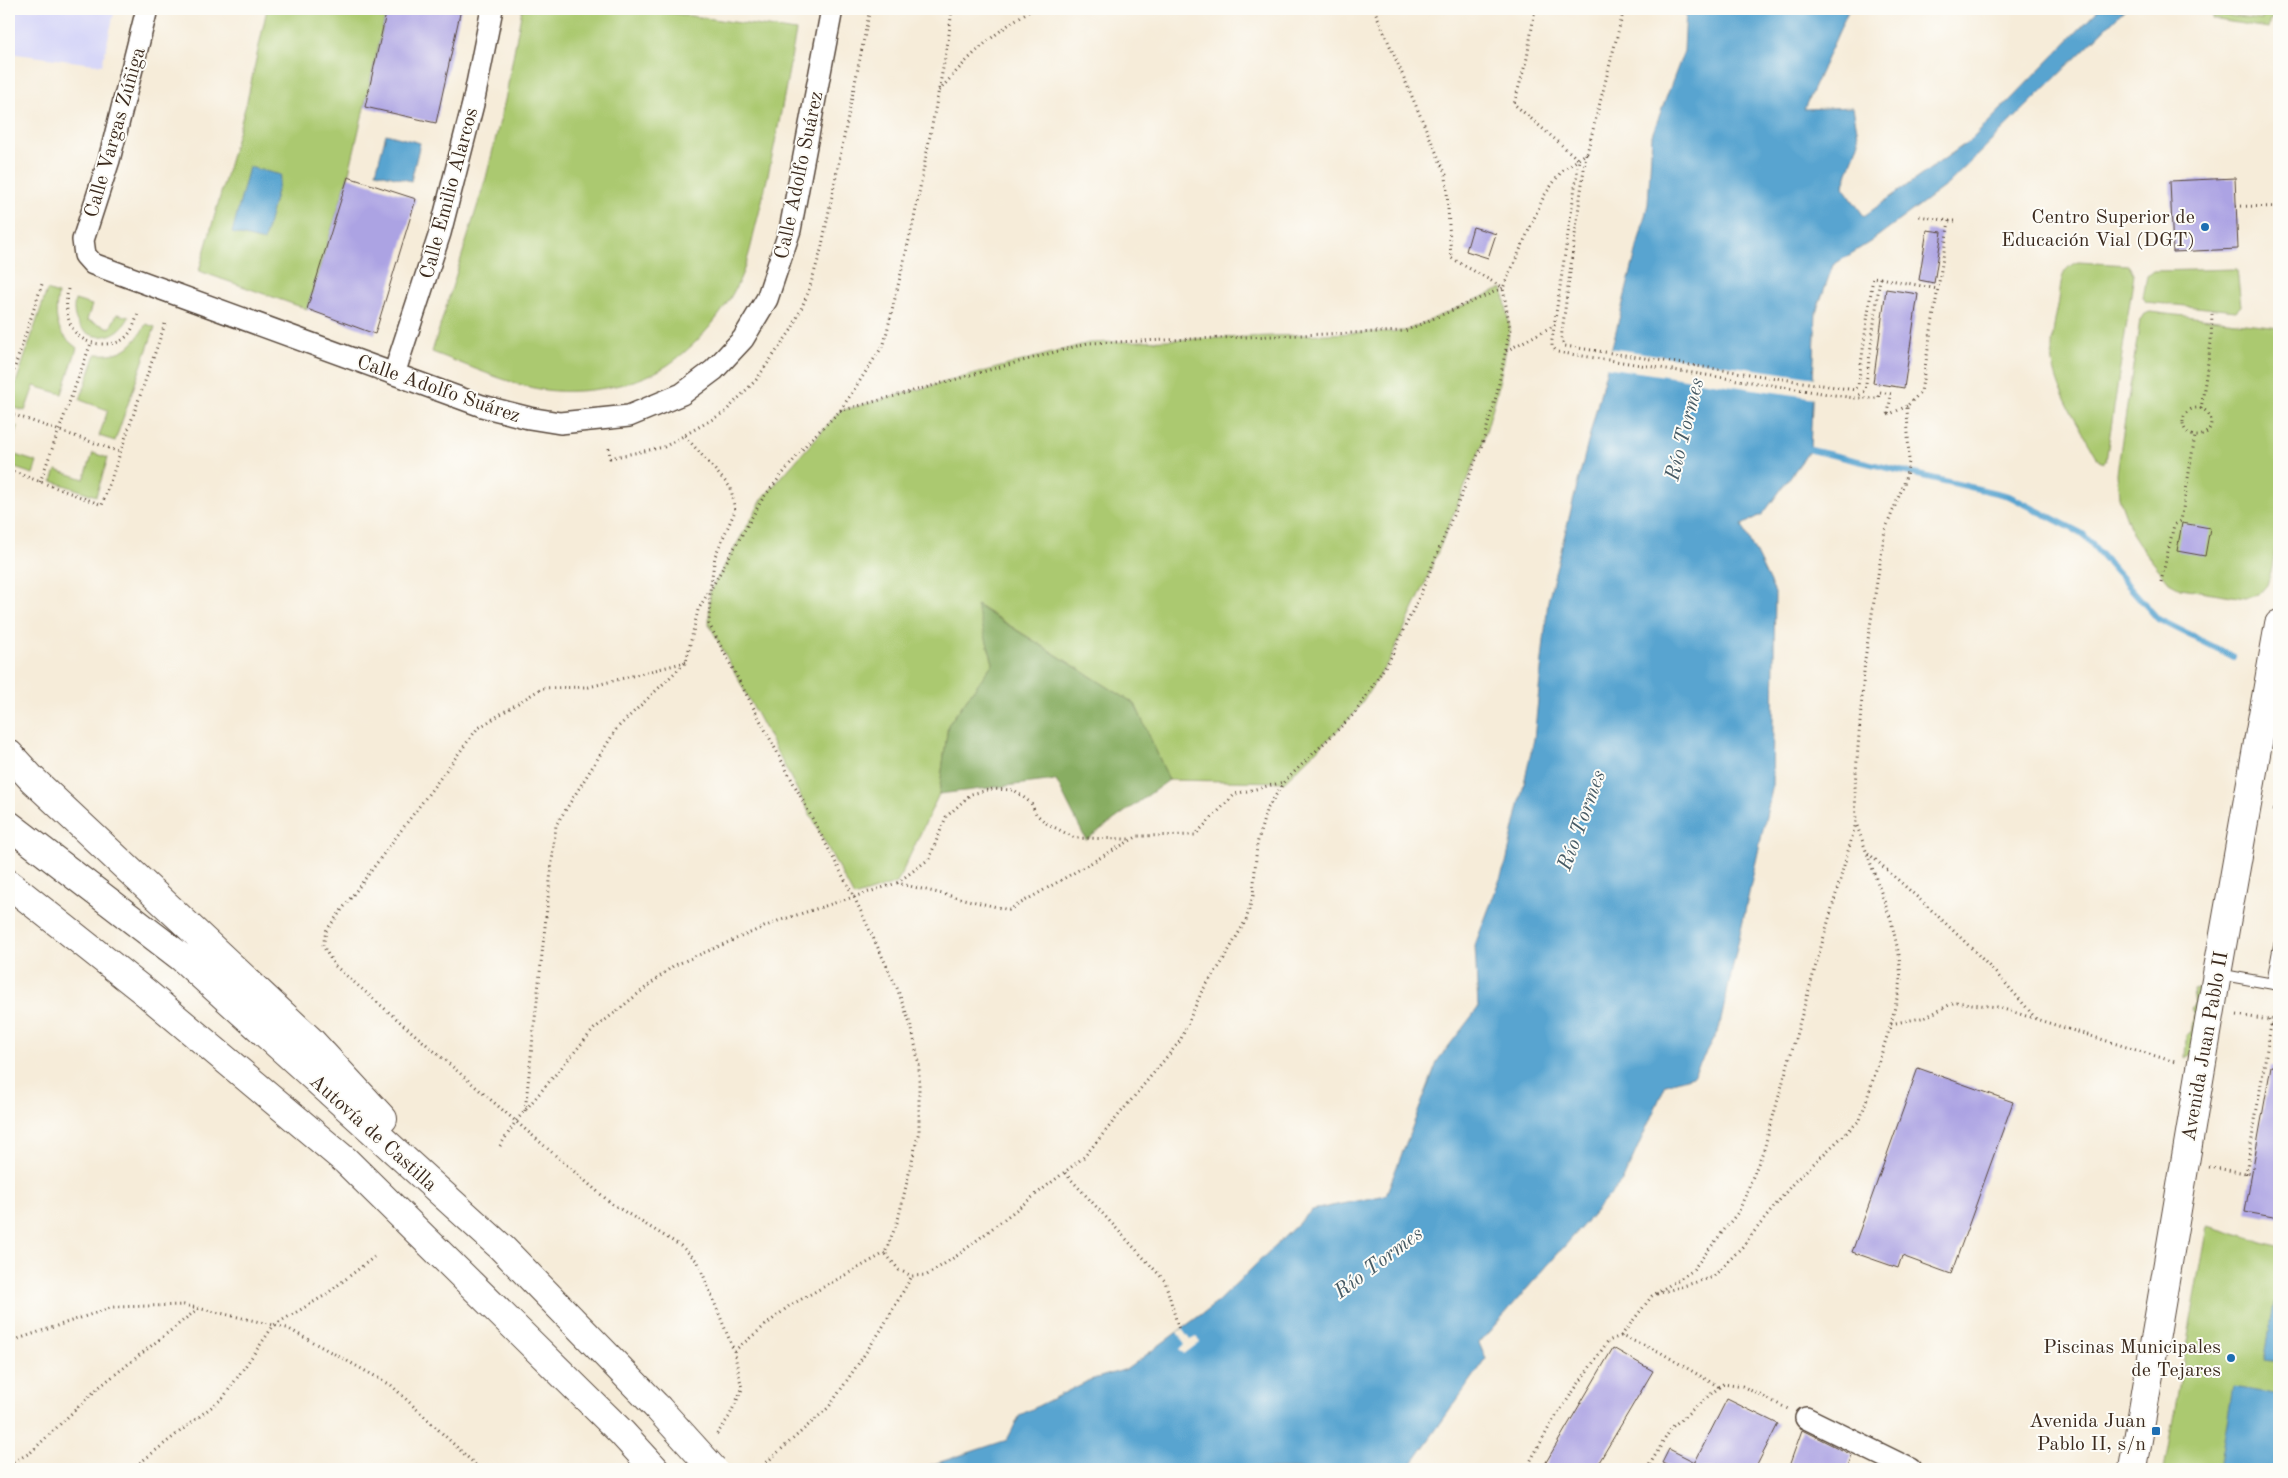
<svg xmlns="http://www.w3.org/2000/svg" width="2288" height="1478" viewBox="0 0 2288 1478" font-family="'Old Standard TT',serif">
<rect width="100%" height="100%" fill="#fdfcf7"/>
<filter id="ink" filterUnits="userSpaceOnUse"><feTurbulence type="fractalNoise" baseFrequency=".02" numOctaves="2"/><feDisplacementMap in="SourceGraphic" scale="10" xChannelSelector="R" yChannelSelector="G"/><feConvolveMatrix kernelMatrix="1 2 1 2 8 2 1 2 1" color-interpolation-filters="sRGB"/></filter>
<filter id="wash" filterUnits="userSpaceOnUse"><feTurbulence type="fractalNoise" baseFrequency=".0096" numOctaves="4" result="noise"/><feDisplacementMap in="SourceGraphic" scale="20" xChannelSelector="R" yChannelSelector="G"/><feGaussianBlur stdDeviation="1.12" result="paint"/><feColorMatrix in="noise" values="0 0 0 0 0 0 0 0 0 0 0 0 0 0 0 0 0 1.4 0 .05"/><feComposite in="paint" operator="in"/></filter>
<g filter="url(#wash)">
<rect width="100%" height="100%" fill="#f6ecd9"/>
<path fill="#d7d7f8" d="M9,9H115L102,65L9,53Z"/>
<path fill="#abc970" stroke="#737a47" d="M267,9H387L348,177L307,309L199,271L247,101Z
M522,9H643L796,31C785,92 774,153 759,213C754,231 751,251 744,269C730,307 701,342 668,365C635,387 578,396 539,389C503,382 467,365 432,352L486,178L505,100Z
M2214,9H2223V15L2262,20L2263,9H2279V21L2270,20L2268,28L2212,19Z
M2078,262L2128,265L2134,274L2106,461L2104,463L2099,461C2082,428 2051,387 2052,349C2052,333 2056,316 2059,300C2061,283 2060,268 2078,262Z
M2237,269L2241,306L2236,311L2146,302L2143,297L2147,276L2153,271Z
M1503,288L1510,329L1497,393L1482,445L1421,593L1390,659L1355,713L1284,782L1169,780L1135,704L977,605L993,663L948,725L939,794L897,883L854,897L709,624L710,591L763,498L840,411L1088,343L1405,331Z
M47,290L58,294C54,319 56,332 77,348L62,394L34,386L25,411L9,406V404Z
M75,300L92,305L87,320L110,328L117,314L129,317C112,351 67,337 75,300Z
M2150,312L2279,327V526L2272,568L2267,585L2258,595L2245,598L2180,588L2169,582L2143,550L2132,533L2119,497L2117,473L2140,320L2144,314Z
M146,324L155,327L115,441L99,436L108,410L80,400L96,354C123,356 133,347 146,324Z
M9,424L18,427L9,453L37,462L33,474L9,466Z
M93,453L108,458L96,496L52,481L56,470L84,479Z
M2203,987L2192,1054L2185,1058L2186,1035L2191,1032L2194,1016L2191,1009L2195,1005L2193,990Z
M2208,1226L2279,1247V1469H2164Z"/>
<path fill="#88ad62" stroke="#626c40" d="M976,605L1135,704L1169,780L1086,840L1056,780L939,794L948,725L993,663Z"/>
<path fill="#58a4d0" stroke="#4a6777" d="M1686,9H1849L1804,109L1853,107L1859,141L1843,187L1864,216L1972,139L2099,9H2125L1948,184L1870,242L1833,265L1816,312L1810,450L1763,514L1742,525L1775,593L1772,789L1719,1029L1693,1076L1666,1084L1623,1180L1479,1343L1486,1359L1413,1462L1397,1469H919L1007,1440L1020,1415L1090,1380L1127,1369L1214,1305L1312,1210L1386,1195L1438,1060L1478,1008L1475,945L1506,863L1534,739L1548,601L1648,204L1652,135L1684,51Z
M386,134L420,143L411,181L376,172Z
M249,167L281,175L264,241L232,233Z
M2277,1288L2279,1289V1363L2264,1361Z
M2233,1387L2279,1395V1469H2219Z"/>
<path fill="#f6ecd9" d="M1609,348L1816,378L1815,398L1604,367Z
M1182,1329L1190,1340L1196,1337L1200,1342L1184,1354L1180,1349L1185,1344L1177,1332Z"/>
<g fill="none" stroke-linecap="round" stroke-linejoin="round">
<path stroke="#58a4d0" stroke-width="6" d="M1802,448L2009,496L2083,534L2158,619L2234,657"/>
</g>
<g id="blocks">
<path fill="#aca3e3" d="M387,9H461L436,123L365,107Z
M348,177L416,199L375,334L307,309Z
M2235,178L2238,249L2173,252L2170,181Z
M1473,227L1496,234L1488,258L1466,251Z
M1927,230L1942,232L1934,283L1919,280Z
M1886,289L1918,294L1904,388L1873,383Z
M2182,523L2210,528L2205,556L2177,551Z
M2271,1066L2279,1067V1218L2245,1212Z
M1918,1068L2013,1102L1951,1274L1902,1256L1898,1268L1852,1252Z
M1613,1348L1653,1371L1595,1469H1542Z
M1727,1399L1778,1424L1755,1469H1675L1662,1463L1669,1449L1695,1462Z
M1802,1430L1852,1455L1847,1469H1788Z"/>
</g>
</g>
<g filter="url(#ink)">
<use href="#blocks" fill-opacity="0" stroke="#57473a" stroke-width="1"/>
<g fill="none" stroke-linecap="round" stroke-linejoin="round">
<defs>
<path id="lane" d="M2218,974L2279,985
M2272,983L2279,945"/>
<path id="street" d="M147,9L109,160L83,240L85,255L93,264L482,406L529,418L560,423L629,416L682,394L714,370L743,339L767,299L790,230L832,9
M394,374L440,233L473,104L492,9
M1806,1418L1910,1469"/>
<path id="highway" d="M9,754L32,779L311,1041L383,1119
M9,825L181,957L502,1248L657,1407
M9,884L145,992L346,1161L622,1433L655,1469
M2133,1469L2217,974L2279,624"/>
</defs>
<use href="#lane" stroke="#57473a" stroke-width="12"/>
<use href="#street" stroke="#57473a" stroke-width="24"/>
<use href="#highway" stroke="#57473a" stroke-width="30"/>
<path stroke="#57473a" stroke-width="3" stroke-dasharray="1 4" stroke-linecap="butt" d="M1374,9L1446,175L1451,258L1502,287
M1535,9L1527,58L1514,104L1579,160L1552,340V346L1557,352L1854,398H1878L1880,392L1891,394L1888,415
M939,91C966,59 996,30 1033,9
M1586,154L1561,339L1565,346L1855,390L1858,386L1873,277L1880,278L1865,391L1856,397
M2236,206L2279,207
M1949,221H1958
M1880,278L1938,289
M68,289C63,316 71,344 103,344C111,344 119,343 125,338C132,332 135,322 138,314
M1506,351L1555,325
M9,385L43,281
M2183 422a14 14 0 1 1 28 0a14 14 0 1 1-28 0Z
M2201,409L2211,342L2212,314
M840,411L1088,343L1405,331L1503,288
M9,413L120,452
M1888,415L1907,406
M685,436L731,488L735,511L715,556L710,591L709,624L854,897L897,988L912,1029L919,1065V1131L898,1220L885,1253L899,1270L912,1276L927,1275L958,1255L1084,1157L1180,1041L1202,991L1221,964L1246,920L1253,896L1257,844L1266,811L1284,782L1355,713L1390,659L1421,593L1482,445L1497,393L1510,329L1503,288L1544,196L1561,172L1587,153L1624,9
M609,448L610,458L664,447L725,412L756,380L792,329L808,293L821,250L870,9
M9,470L102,505L165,324
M40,482L91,343
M2161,582L2174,525L2181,521L2195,436
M712,587L763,498L810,440L840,411L884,344L914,219L948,42L952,9
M686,662L589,687L542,688L477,729L326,931L323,946L334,965L612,1204L681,1246L698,1262L734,1351L742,1389L729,1417L715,1437
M2273,810L2279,811
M1868,853C1927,906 1986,957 2036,1019
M897,883L929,859L946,817L971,794L993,789L1014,790L1031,803L1036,814L1046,823L1075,838L1129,839
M2237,1015L2269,1020L2279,1018
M2269,1020L2271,1025L2279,1028
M1891,1024L1926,1017L1955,1002L1997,1007L2175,1062
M525,1111L556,825L617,728L686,662L698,610L708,593
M500,1146L516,1121L594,1029L673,966L778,921L897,883L1009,910L1138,836L1195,835L1235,794L1284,782
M2209,1167L2252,1174
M1065,1173L1165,1281L1179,1330
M2246,1174L2271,1025
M1657,1294L1713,1277L1742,1247L1794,1182L1860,1120L1891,1024L1901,981L1899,955L1891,920L1856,823
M1621,1336L1652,1296L1692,1271L1739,1211L1764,1149L1856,823L1855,785L1865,659L1885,530L1904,484L1909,462L1907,406L1921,392L1949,221L1919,216
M9,1342L113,1307L184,1305L287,1328L391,1385L480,1469
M734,1351L789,1306L885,1253
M9,1464L30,1453L98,1388L199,1308
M132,1469L223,1398L274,1325L324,1296L374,1257
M759,1469L829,1407L881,1330L912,1276
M1526,1469L1552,1422L1608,1341L1621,1336L1658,1351L1719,1387
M1647,1469L1672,1427L1724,1383L1742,1386L1788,1409"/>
<use href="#lane" stroke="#fff" stroke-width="10"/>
<use href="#street" stroke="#fff" stroke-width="21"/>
<use href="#highway" stroke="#fff" stroke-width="28"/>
<defs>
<path id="highway-bridge" d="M657,1407L713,1469"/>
</defs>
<use href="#highway-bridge" stroke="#57473a" stroke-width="30" stroke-linecap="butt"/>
<use href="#highway-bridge" stroke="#fff" stroke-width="28"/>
</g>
</g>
<g fill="#1f6fb2" stroke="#fdfcf7" stroke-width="2">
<circle cx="2205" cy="227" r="5"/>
<circle cx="2231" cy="1358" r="5"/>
<rect x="2151" y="1426" width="10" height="10" rx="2.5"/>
</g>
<g text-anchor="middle" stroke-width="4" stroke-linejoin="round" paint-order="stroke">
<g font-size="20" fill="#3b2a1e" stroke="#fdfcf7">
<text transform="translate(114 132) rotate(-74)" y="7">Calle Vargas Zúñiga</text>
<text transform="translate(798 175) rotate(-78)" y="7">Calle Adolfo Suárez</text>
<text transform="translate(448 193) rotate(-75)" y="7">Calle Emilio Alarcos</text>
<text transform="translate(439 388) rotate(19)" y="7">Calle Adolfo Suárez</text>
<text transform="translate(2204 1046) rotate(-80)" y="7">Avenida Juan Pablo II</text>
<text transform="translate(374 1132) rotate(42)" y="7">Autovía de Castilla</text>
</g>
<g font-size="20" fill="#3b2a1e" stroke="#fdfcf7" text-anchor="end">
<text x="2195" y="223">Centro Superior de<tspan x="2195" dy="23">Educación Vial (DGT)</tspan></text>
<text x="2221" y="1353">Piscinas Municipales<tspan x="2221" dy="23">de Tejares</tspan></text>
<text x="2146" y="1427">Avenida Juan<tspan x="2146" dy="23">Pablo II, s/n</tspan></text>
</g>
<g font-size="21" font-style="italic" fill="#475b65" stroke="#fdfcf7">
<text transform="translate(1684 429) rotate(-76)" y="7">Río Tormes</text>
<text transform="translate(1581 820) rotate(-70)" y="7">Río Tormes</text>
<text transform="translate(1378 1262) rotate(-37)" y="7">Río Tormes</text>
</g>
</g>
<rect width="2288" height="1478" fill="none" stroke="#fdfcf7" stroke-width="30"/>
</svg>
